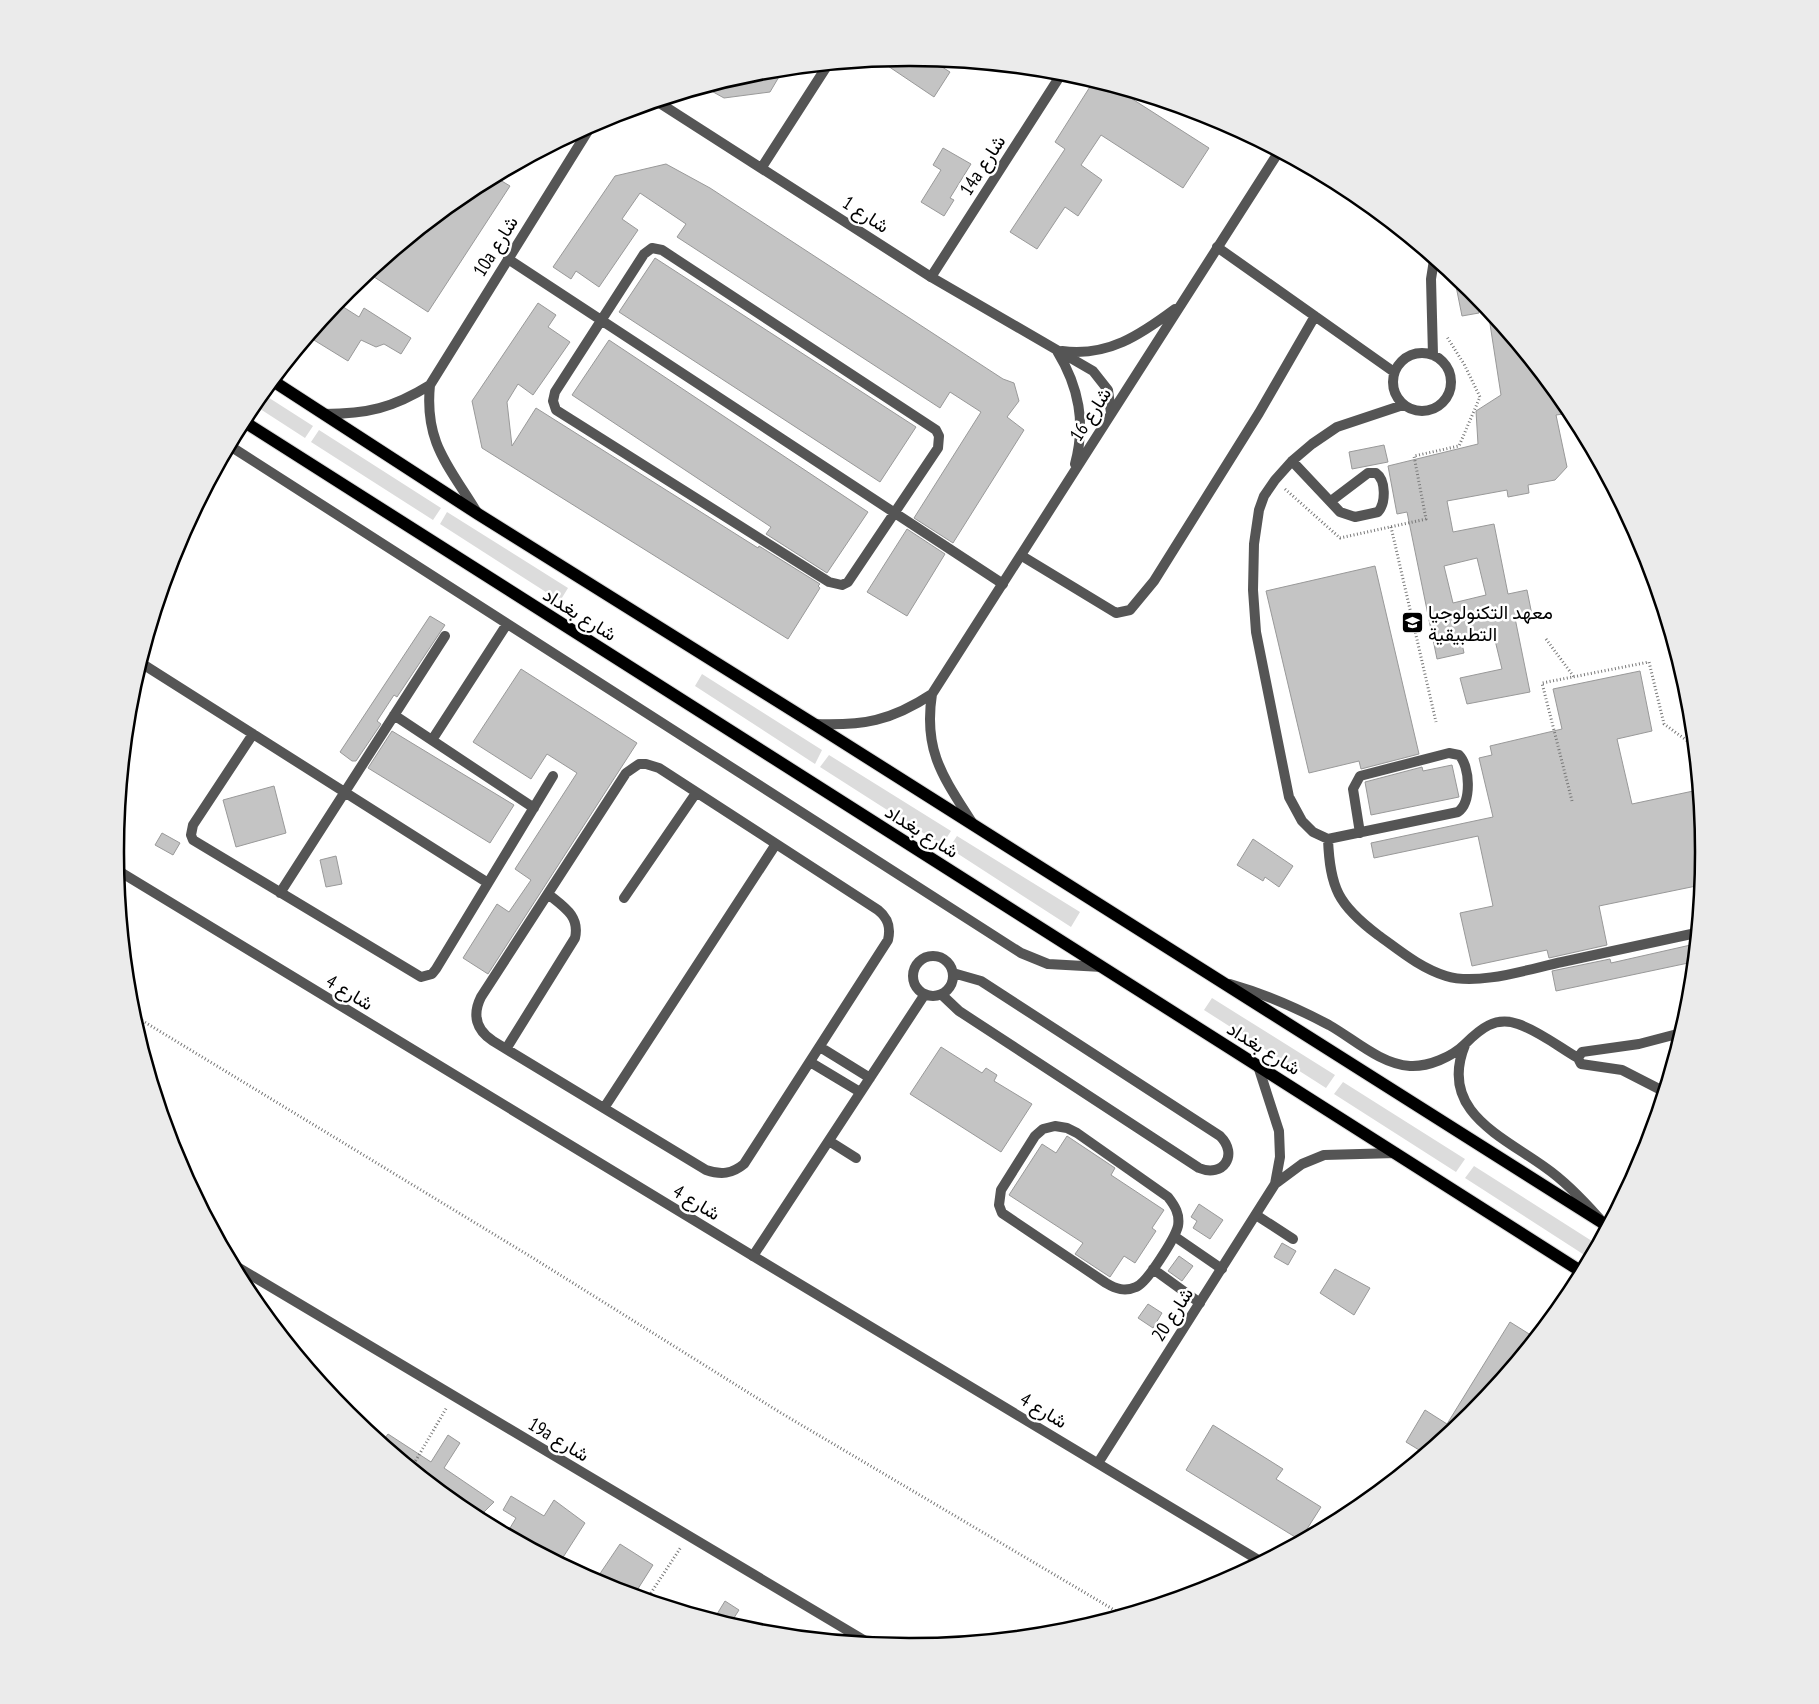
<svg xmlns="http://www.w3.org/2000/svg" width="1819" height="1704" viewBox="0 0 1819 1704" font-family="'PT Sans Narrow',Vazirmatn,sans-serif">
<rect width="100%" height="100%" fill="#fff"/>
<path fill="#dcdcdc" d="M263,394L313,426L305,438L254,405Z
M319,430L441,508L433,520L311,442Z
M447,512L568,588L560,601L440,524Z
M702,674L822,750L815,764L695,686Z
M829,755L951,831L942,845L820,767Z
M957,836L1080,912L1071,927L949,848Z
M1212,998L1335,1075L1326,1088L1204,1010Z
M1343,1082L1465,1159L1456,1172L1334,1094Z
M1474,1166L1595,1243L1586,1256L1465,1178Z"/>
<path fill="#c4c4c4" stroke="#999" fill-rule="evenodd" d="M909,58L931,60L950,72L934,97L879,60Z
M783,70L770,92L724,98L706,88L755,73Z
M1093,82L1115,88L1209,148L1183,188L1101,135L1081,165L1102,180L1078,216L1065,207L1037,249L1010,232L1065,149L1055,142Z
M943,148L971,164L950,198L954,200L944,216L921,202L941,170L933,165Z
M666,164L710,188L1003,379L1014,383L1019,401L1007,417L1024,430L953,543L914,518L981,412L950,392L940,408L677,237L686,224L640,193L622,219L638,230L599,287L576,271L571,279L553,267L615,176Z
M495,177L510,186L428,312L368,273L468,191Z
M655,258L916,427L880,482L619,312Z
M1454,276L1476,295L1479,313L1462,316Z
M337,303L359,317L364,308L411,338L401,354L384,344L376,347L361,340L348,361L309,337Z
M538,303L556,315L548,327L570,342L533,395L518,384L507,402L512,446L536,408L758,548L759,546L820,584L818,586L820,588L788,639L482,448L472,401Z
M1488,311L1571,413L1556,415L1567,467L1555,480L1528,485L1529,493L1508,497L1507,490L1447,501L1453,532L1494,524L1508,594L1527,590L1532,615L1515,618L1530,692L1467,704L1460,678L1502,669L1493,632L1461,639L1464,653L1437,659L1407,512L1397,514L1388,466L1478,444L1476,411L1501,395ZM1477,558L1486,595L1453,603L1444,566Z
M609,340L868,512L827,573L766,534L771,527L572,395Z
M1384,445L1388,462L1352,469L1349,452Z
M907,529L945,554L907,616L867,592Z
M1375,566L1419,754L1361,769L1359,761L1309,773L1266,591Z
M430,616L445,625L397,697L394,695L377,721L381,724L356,761H352L340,752Z
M521,669L637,743L488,974L463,958L497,904L509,912L531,880L515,869L577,773L547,754L531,779L473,742Z
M1640,671L1652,731L1617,739L1632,804L1698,790L1704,852L1701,885L1599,906L1607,945L1549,958L1547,950L1472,966L1460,913L1493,906L1478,836L1374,858L1371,843L1493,817L1479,758L1492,755L1490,746L1562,729L1553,689Z
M392,731L514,805L490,843L368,768Z
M1452,765L1459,797L1371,815L1365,782L1422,767L1423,771Z
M274,786L286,833L236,847L223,800Z
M162,833L180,843L173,855L155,845Z
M1253,839L1293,866L1279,887L1265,877L1263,881L1237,865Z
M336,856L342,884L326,887L320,860Z
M1695,944L1693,962L1556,991L1552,971L1610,959L1611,963Z
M941,1047L982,1073L986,1068L997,1075L994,1081L1032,1104L1001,1152L910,1094Z
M1067,1136L1115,1168L1111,1175L1164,1210L1152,1228L1156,1231L1135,1263L1124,1256L1110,1277L1075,1254L1083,1243L1009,1195L1042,1144L1056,1153Z
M1199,1204L1223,1220L1210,1239L1193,1228L1197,1221L1191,1217Z
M1282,1243L1296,1251L1288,1265L1274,1257Z
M1179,1256L1193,1266L1182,1281L1168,1271Z
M1335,1269L1370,1288L1354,1315L1320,1293Z
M1148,1304L1162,1313L1153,1328L1138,1318Z
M1510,1322L1534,1337L1471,1414L1424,1453L1406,1442L1425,1410L1447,1424Z
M1213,1425L1283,1469L1276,1479L1321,1507L1300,1540L1186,1470Z
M388,1434L431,1462L448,1435L460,1443L444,1468L494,1502L478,1518L468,1512L442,1491L444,1488L420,1473L382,1442Z
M511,1496L544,1516L554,1500L585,1523L560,1562L507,1533L516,1518L503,1510Z
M620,1544L653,1565L634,1595L595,1581Z
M725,1601L739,1610L730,1624L714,1619Z"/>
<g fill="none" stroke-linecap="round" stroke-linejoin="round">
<defs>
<path id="primary" d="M273,381L478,514L814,724L1606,1225
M243,421L1582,1272"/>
</defs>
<use href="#primary" stroke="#dbdbdb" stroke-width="14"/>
<path stroke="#777" stroke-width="3" stroke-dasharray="1 2.5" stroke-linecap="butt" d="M1285,489L1340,538L1426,519L1414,456L1459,446L1480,397L1464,364L1447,337
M1391,527L1436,722
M1546,639L1574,677
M1572,801L1542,683L1649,662L1664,724L1693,745
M133,1015L533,1258L781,1413L1121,1614
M412,1467L447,1407
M647,1599L681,1547"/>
<path stroke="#555" stroke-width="10" d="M1217,247L1394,372
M652,248L662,250L936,430L939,436L938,448L848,582L842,585L829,582L556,410L553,401L555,392L644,254Z
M508,259L1003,584
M931,277L1062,73
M1393 382a29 29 0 1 1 58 0a29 29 0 1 1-58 0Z
M1433,355L1431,279L1434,260
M230,446L1021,953L1048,964L1102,967
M1292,461L1340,512L1355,517L1378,512C1386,503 1386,480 1376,473H1368L1331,501
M1022,556L1116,613L1130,610L1154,581L1259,413L1315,316
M141,663L488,883
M394,715L534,808
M253,734L193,825L191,835L193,840L421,977L432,974L436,969L553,776
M432,740L507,624
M639,764H646L659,768L878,910C888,918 891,927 888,940L744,1164C732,1174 721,1175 706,1170L493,1041C476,1030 472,1015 481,997L626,773Z
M1360,833L1353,789L1360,776L1449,753L1459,755C1470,766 1472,802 1458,812L1328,839L1313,832L1302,821L1289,797L1256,632L1253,590L1254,544L1259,510L1264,496L1275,480L1292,461L1312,444L1337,427L1403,405
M1328,839C1330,888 1338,905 1378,935C1399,950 1420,968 1446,976C1478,986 1529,969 1562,962C1607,952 1651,943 1696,933
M280,893L445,636
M624,898L696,793
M913 976a20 20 0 1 1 40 0a20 20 0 1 1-40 0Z
M1230,984C1265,994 1297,1008 1329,1025C1354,1039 1380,1064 1410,1066C1428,1067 1452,1057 1465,1044C1480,1029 1495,1016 1518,1024C1539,1031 1559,1047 1578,1058
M941,994L959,1011L1199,1168C1223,1178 1239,1155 1220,1136L981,981L953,973
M1465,1045C1438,1111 1502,1136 1546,1168C1566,1182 1583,1200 1599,1218
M820,1047L870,1078
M506,1049L575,938C580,916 564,907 548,894
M810,1062L860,1092
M1663,1091L1622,1070L1581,1064L1578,1058L1582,1052L1639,1044L1681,1033
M604,1108L776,844
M1055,1126L1067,1128L1077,1133L1168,1197C1175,1206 1180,1214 1178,1226C1175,1238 1147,1283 1136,1287C1125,1292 1116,1289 1106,1283L1002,1213L999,1205L1001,1190L1035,1136L1043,1129Z
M829,1141L856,1158
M1256,1215L1293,1239
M1174,1236L1222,1269
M753,1256L925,994
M1153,1269L1200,1303"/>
<path stroke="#555" stroke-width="10" d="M658,102L931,277L1093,371L1108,390L1111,413
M762,167L827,66
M1057,351C1079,387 1086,423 1075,464
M1062,351C1108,357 1140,335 1175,309
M324,414C367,414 393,408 430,385
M478,514C450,467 424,444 430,385L591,126
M814,724C863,726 891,721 932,694
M973,824C944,778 923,752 932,694L1278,153
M117,870L753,1256L1260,1561
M1258,1066L1279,1131L1280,1157L1275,1184
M234,1265L867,1642
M1098,1463L1275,1184L1302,1164L1324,1155L1396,1153"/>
<use href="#primary" stroke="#000" stroke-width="12"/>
</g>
<defs>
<symbol id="university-square" viewBox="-11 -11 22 22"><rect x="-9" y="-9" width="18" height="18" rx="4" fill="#000" stroke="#fff"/><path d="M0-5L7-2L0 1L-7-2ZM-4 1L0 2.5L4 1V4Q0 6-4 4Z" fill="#fff"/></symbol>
</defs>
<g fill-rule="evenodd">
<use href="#university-square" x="1400" y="610" width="25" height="25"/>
</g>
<g text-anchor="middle" stroke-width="5" stroke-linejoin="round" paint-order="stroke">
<g font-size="19" fill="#000" stroke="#fff">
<text transform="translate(982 165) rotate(-57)" y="7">14a شارع</text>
<text transform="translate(866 214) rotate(33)" y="7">شارع 1</text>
<text transform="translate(495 246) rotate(-58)" y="7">10a شارع</text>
<text transform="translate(1090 414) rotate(-57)" y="7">شارع 16</text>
<text transform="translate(580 614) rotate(32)" y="7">شارع بغداد</text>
<text transform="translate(922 831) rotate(32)" y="7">شارع بغداد</text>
<text transform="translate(350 992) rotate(31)" y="7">شارع 4</text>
<text transform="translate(1264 1048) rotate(32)" y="7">شارع بغداد</text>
<text transform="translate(697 1202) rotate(31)" y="7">شارع 4</text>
<text transform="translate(1172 1314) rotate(-57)" y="7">شارع 20</text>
<text transform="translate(1044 1410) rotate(31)" y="7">شارع 4</text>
<text transform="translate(559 1439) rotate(31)" y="7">19a شارع</text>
</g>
<g font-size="19" fill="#000" stroke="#fff" text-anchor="start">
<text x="1428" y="619">معهد التكنولوجيا<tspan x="1428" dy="22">التطبيقية</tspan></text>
</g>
</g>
<path d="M0 0H1819V1704H0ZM909 66H910A785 785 0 0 1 1695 851V853A785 785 0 0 1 910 1638H909A785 785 0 0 1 124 853V851A785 785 0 0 1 909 66Z" fill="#ebebeb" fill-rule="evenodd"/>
<path fill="none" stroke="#000" stroke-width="2.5" d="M909 66H910A785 785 0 0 1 1695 851V853A785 785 0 0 1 910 1638H909A785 785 0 0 1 124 853V851A785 785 0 0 1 909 66Z"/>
</svg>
